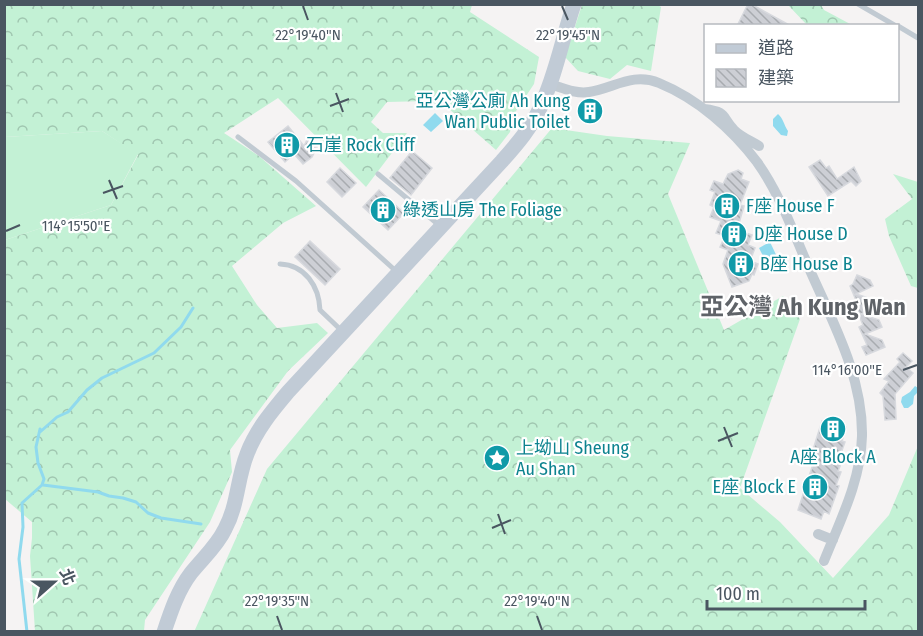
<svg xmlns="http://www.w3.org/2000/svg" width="923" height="636" viewBox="0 0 923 636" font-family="'Fira Sans Condensed','Noto Sans TC',sans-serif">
<defs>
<pattern id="forest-crowns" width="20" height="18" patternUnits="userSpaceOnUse" patternTransform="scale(1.5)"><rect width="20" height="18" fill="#c3f1d5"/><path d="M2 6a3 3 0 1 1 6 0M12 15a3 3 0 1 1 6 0" fill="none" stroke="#a0c6b0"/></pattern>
<pattern id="building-back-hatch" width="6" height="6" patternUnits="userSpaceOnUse" patternTransform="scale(1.5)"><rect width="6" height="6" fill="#cdcfd5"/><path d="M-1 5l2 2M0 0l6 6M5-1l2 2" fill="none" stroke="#a8abb0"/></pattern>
</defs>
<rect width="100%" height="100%" fill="#f5f3f3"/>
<path fill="#c3f1d5" d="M102,131L138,154L111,205L5,240V137Z"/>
<path fill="url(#forest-crowns)" d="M656,4L661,7L651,71L627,65L610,79L578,71L565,57L582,5Z
M5,5H472L470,12L539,57L534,84L514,114L510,132L496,150L448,108L428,101L387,102L371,122L383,133H407L366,187L278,98L224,133L259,156L316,206L283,223L232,266L257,305L277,328L317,323L328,333L288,371L230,450L232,472L210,522L145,620L144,631H35L30,556L32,538V522L5,499V240L111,205L138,155L102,131L5,137Z
M788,5H821L824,10L852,25H807Z
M552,128L607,136L690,143L668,194L724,330L783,296L800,319L740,488L780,522L833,578L889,515L918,446V631L194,632L267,469Z
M893,174L918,182V288L911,286L889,236L885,219L912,199Z"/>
<path fill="#90daee" d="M435,113L443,121L431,132L423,125Z
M778,114C783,118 784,125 788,131L787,136L781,135L773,126V119Z
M770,242L780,263L769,268L759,248Z
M915,386L918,388V392L914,396L913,404L908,408H904L901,402L902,397L910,392Z"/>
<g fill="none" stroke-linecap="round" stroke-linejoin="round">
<path stroke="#90daee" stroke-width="3" d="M40,432L57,417L68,412L87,390L102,378L154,353L181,327L193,308
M43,485L98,492L109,496L123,498L136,502L148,513L161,518L201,524
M27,632L19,559L23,527L22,503L42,485L44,479L38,463L36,447L40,429"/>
</g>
<path fill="url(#building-back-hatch)" stroke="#d7d9de" stroke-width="1.5" d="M748,4H751L791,26H737Z
M288,126L304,146L307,140L318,145L312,157L303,164L294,154L285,162L268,142Z
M412,151L432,168L411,195L390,178Z
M820,160L826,168L829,166L837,179L854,167L861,181L856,186L851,181L828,196L809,167Z
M340,168L356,183L342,197L327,182Z
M738,170L743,173L741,179L749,182L740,205L744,206L737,230L752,235L748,245L755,248L750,261L758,264L754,275L752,274L749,281L732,287L723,264L728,250L720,247L725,236L716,233L721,221L710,217L714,207L710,205L715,192L710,190L714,181L723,184L728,174Z
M379,190L404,213L388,230L363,207Z
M310,241L340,269L325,285L295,257Z
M857,275L870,280L873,286L856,294L875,300L878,307L861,314L879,320L882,327L865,334L882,340L885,347L866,355L862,347L867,345L859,327L863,325L855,306L858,305L850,286L853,284Z
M903,353L912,361L906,367L913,373L895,394L896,419L885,420L883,396L880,393L889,381L884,379L900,362L897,359Z
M822,421L846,427L842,441L845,442L840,456L844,457L838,471L841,472L836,485L839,486L829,514L824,511L821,519L798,510L815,458L811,456Z"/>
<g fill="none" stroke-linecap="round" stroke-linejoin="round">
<path stroke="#c1cad2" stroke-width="5" d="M858,4L896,26
M898,26L918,38
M238,137L296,181L397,272
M378,174L440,226
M280,264C305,265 319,286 320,310L342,331"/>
<path stroke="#c1cad2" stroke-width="10" d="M550,84C563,88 575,94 589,92C614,88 633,72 659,83C698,99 732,129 757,162C780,194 793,232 809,268C832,321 863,376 862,436C861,480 840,521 824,561
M704,109C728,112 721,116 734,130C741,137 751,141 759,146
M818,534L833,540"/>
<path stroke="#c1cbd6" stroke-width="15" d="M164,632C171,611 178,590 191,573C203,558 217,546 225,529C238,505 237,479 247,454C256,430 272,411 288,392L502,161C517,144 531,128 540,108C556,75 562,39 574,4"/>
</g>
<path fill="none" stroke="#4a5661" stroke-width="2" d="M303,6L308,20M562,6L568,20M336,93L343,112M330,106L349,99M109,180L117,199M103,193L123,186M6,231L20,225M903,370L917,365M724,427L732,447M718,441L738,433M498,514L505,534M492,528L511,520M277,616L282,630M537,616L542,630"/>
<defs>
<symbol id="building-disc" viewBox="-11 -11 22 22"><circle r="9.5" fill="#0f9aa8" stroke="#fff"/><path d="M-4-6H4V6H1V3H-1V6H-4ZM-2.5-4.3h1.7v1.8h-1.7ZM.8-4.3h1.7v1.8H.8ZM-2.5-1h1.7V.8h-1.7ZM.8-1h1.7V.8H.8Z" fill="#fff"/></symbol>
<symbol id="sight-disc" viewBox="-11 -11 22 22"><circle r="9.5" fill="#0f9aa8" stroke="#fff"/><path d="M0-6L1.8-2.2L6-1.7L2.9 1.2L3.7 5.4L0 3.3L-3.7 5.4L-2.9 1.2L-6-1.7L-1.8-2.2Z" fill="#fff"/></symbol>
</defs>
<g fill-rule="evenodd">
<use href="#building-disc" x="575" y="96" width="30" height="30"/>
<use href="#building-disc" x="272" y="130" width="30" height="30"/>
<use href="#building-disc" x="712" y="191" width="30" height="30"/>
<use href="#building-disc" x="368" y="195" width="30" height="30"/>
<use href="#building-disc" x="719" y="219" width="30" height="30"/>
<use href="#building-disc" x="726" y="249" width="30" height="30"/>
<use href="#building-disc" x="818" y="414" width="30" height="30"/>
<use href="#sight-disc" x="482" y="443" width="30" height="30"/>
<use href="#building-disc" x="800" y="472" width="30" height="30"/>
</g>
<g text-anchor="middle" stroke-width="4.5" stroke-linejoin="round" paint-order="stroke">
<g font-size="18" fill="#0d838f" stroke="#fff" text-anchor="start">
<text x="570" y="107" text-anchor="end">亞公灣公廁 Ah Kung<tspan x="570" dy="21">Wan Public Toilet</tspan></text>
<text x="306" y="151">石崖 Rock Cliff</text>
<text x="746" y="212">F座 House F</text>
<text x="403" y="216">綠透山房 The Foliage</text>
<text x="754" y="240">D座 House D</text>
<text x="760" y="270">B座 House B</text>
<text x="516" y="454">上坳山 Sheung<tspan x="516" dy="21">Au Shan</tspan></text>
<text x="833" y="463" text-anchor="middle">A座 Block A</text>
<text x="796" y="493" text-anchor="end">E座 Block E</text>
</g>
<g font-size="24" font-weight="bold" fill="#5f6368" stroke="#fff">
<text x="803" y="315">亞公灣 Ah Kung Wan</text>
</g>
</g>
<g font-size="15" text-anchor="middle" fill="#4a5661" stroke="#fff" stroke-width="4.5" stroke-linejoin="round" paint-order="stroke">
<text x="308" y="40">22°19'40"N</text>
<text x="568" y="40">22°19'45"N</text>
<text x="76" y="231">114°15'50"E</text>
<text x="847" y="375">114°16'00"E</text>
<text x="277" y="606">22°19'35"N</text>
<text x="537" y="606">22°19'40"N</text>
</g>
<rect width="923" height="636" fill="none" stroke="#4a5661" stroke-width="12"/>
<rect x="704" y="24" width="195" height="78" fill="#ffffff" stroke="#b7bbc0" stroke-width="1.5"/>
<rect x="716" y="44" width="30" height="9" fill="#c1cbd6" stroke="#b7bbc0" stroke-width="1.5"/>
<text x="758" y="54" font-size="18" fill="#4a5661">道路</text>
<rect x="716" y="69" width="30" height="18" fill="url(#building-back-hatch)" stroke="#b7bbc0" stroke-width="1.5"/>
<text x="758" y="84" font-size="18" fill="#4a5661">建築</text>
<g transform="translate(54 582) rotate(69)" stroke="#ffffff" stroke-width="4.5" paint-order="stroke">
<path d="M0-4.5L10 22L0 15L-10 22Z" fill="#4a5661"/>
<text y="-9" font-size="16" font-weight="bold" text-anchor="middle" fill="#4a5661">北</text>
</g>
<path d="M707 600v9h158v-9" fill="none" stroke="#4a5661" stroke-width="3"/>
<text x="716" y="600" font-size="18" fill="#4a5661" stroke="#ffffff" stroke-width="4.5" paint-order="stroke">100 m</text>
</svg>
